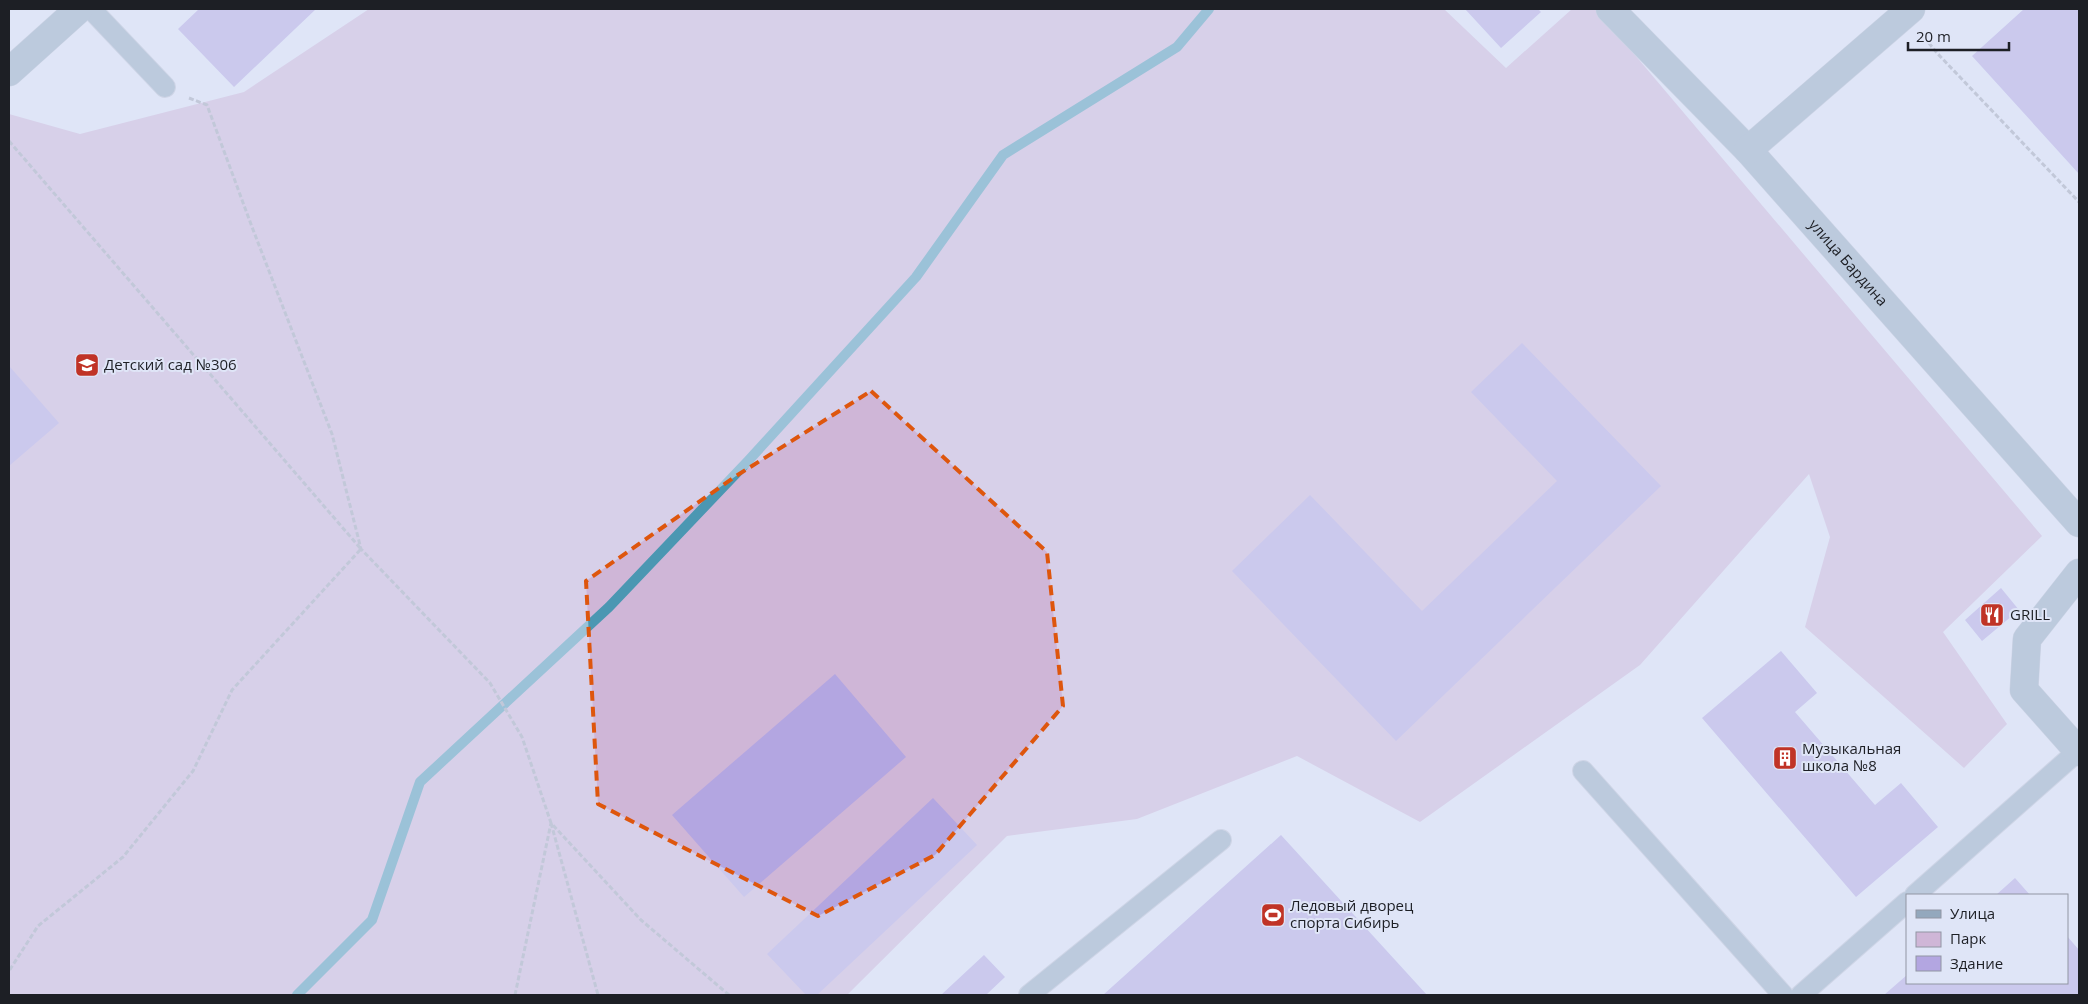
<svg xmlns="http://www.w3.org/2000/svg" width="2088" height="1004" viewBox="0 0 2088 1004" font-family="'Open Sans',sans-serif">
<rect width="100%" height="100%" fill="#dfe5f7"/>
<path fill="#cfb6d7" d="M369,9H1444L1506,68L1572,9H1596L2042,536L1943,632L2007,724L1964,768L1805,627L1830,537L1809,474L1640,665L1420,822L1297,756L1137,819L1007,836L847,995H9V114L80,134L244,92Z"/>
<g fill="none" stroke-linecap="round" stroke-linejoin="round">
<path stroke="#4b97b2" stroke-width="10" d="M297,995L372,920L420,782L609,607L748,461L916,277L1003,155L1177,47L1209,9"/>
</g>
<path fill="#b3a6e1" d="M199,9H316L234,87L178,29Z
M1465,9H1538L1541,12L1501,48Z
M2024,9H2079V174L1972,56Z
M1522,343L1661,486L1396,741L1232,571L1310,495L1422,611L1557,481L1471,392Z
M10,367L59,423L9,466V368Z
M2001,588L2019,610L1982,641L1965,620Z
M1781,651L1817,693L1795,712L1875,805L1901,783L1938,827L1856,897L1702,718Z
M835,674L906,757L744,897L672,815Z
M933,798L977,845L817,995H806L767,954Z
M1281,835L1427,995H1103Z
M2015,878L2030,895H1996Z
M2067,936L2079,950V995H1884L1907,975V983H2067Z
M984,955L1005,977L986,995H941Z"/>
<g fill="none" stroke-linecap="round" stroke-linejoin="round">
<defs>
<path id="service" d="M91,9L165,87
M1583,771L1783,995
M1915,895L2078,751
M1029,995L1221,840
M1801,995L1907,902"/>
<g id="minor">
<path id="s1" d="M1610,9L1748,150L2079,523"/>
<path d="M9,72L79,9"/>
<path d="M1748,150L1911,9"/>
<path d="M2079,573L2027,639L2024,690L2079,752"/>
</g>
</defs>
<use href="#service" stroke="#bcc1d1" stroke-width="22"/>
<use href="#minor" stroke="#bcc1d1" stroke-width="29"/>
<path stroke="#a0a5b3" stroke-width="3" stroke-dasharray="5 2.5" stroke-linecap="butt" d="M1924,37L1937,53L2079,202
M189,98L207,105L252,227L332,434L361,549L490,683L522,737L551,823L641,920L729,995
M9,141L361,549L232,690L193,771L123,857L38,926L9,971
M551,823L598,995
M515,995L551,823"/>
<use href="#service" stroke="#93a8bd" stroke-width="20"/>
<use href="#minor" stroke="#93a8bd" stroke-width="28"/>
</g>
<path d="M0 0H2088V1004H0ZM871,391L1047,552L1063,706L935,855L818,916L598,804L586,581L736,476Z" fill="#dfe5f7" fill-opacity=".55" fill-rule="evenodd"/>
<path fill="none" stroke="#de560d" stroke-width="4" stroke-dasharray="10 6" stroke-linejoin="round" d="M871,391L1047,552L1063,706L935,855L818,916L598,804L586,581L736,476Z"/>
<defs>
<symbol id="school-square" viewBox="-11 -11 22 22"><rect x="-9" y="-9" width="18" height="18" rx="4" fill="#c03326" stroke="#dfe5f7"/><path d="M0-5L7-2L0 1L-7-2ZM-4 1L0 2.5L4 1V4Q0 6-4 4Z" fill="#fff"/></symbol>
<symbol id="restaurant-square" viewBox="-11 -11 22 22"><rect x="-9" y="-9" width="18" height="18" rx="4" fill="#c03326" stroke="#dfe5f7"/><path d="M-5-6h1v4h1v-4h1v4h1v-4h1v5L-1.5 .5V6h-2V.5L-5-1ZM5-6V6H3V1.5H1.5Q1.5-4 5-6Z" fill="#fff"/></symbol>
<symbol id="building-square" viewBox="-11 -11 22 22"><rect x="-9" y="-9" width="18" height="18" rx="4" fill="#c03326" stroke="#dfe5f7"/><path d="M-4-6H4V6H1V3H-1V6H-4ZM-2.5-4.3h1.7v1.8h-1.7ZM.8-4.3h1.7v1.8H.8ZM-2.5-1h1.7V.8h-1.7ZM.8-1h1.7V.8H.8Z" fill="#fff"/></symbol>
<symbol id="stadium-square" viewBox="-11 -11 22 22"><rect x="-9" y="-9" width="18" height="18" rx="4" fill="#c03326" stroke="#dfe5f7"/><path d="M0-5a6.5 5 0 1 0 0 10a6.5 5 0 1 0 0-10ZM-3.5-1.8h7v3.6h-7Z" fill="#fff"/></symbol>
</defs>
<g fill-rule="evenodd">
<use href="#school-square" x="73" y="351" width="28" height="28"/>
<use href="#restaurant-square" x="1978" y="601" width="28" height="28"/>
<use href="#building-square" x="1771" y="744" width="28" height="28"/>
<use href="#stadium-square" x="1259" y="901" width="28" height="28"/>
</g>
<g text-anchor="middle" stroke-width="4" stroke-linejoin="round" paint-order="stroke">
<g font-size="15" fill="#1d1f25" stroke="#dfe5f7">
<text dy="5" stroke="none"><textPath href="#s1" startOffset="348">улица Бардина</textPath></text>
</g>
<g font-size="15" fill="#1d1f25" stroke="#dfe5f7" text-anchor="start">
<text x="104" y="370">Детский сад №306</text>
<text x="2010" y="620">GRILL</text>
<text x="1802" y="754">Музыкальная<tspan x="1802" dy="17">школа №8</tspan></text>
<text x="1290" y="911">Ледовый дворец<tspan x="1290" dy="17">спорта Сибирь</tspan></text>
</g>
</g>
<rect width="2088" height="1004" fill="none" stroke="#1d1f25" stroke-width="20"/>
<rect x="1906" y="894" width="162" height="90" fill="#dfe5f7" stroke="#9196a3"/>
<rect x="1916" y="910" width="25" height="8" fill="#93a8bd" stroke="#9196a3"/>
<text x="1950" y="919" font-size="15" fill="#1d1f25">Улица</text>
<rect x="1916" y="932" width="25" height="15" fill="#cfb6d7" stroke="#9196a3"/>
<text x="1950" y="944" font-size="15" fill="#1d1f25">Парк</text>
<rect x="1916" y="956" width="25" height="15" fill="#b3a6e1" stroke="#9196a3"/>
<text x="1950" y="969" font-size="15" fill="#1d1f25">Здание</text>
<path d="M1908 42v8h101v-8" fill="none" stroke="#1d1f25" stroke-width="2.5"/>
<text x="1916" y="42" font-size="15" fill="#1d1f25" stroke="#dfe5f7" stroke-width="4" paint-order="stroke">20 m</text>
</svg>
